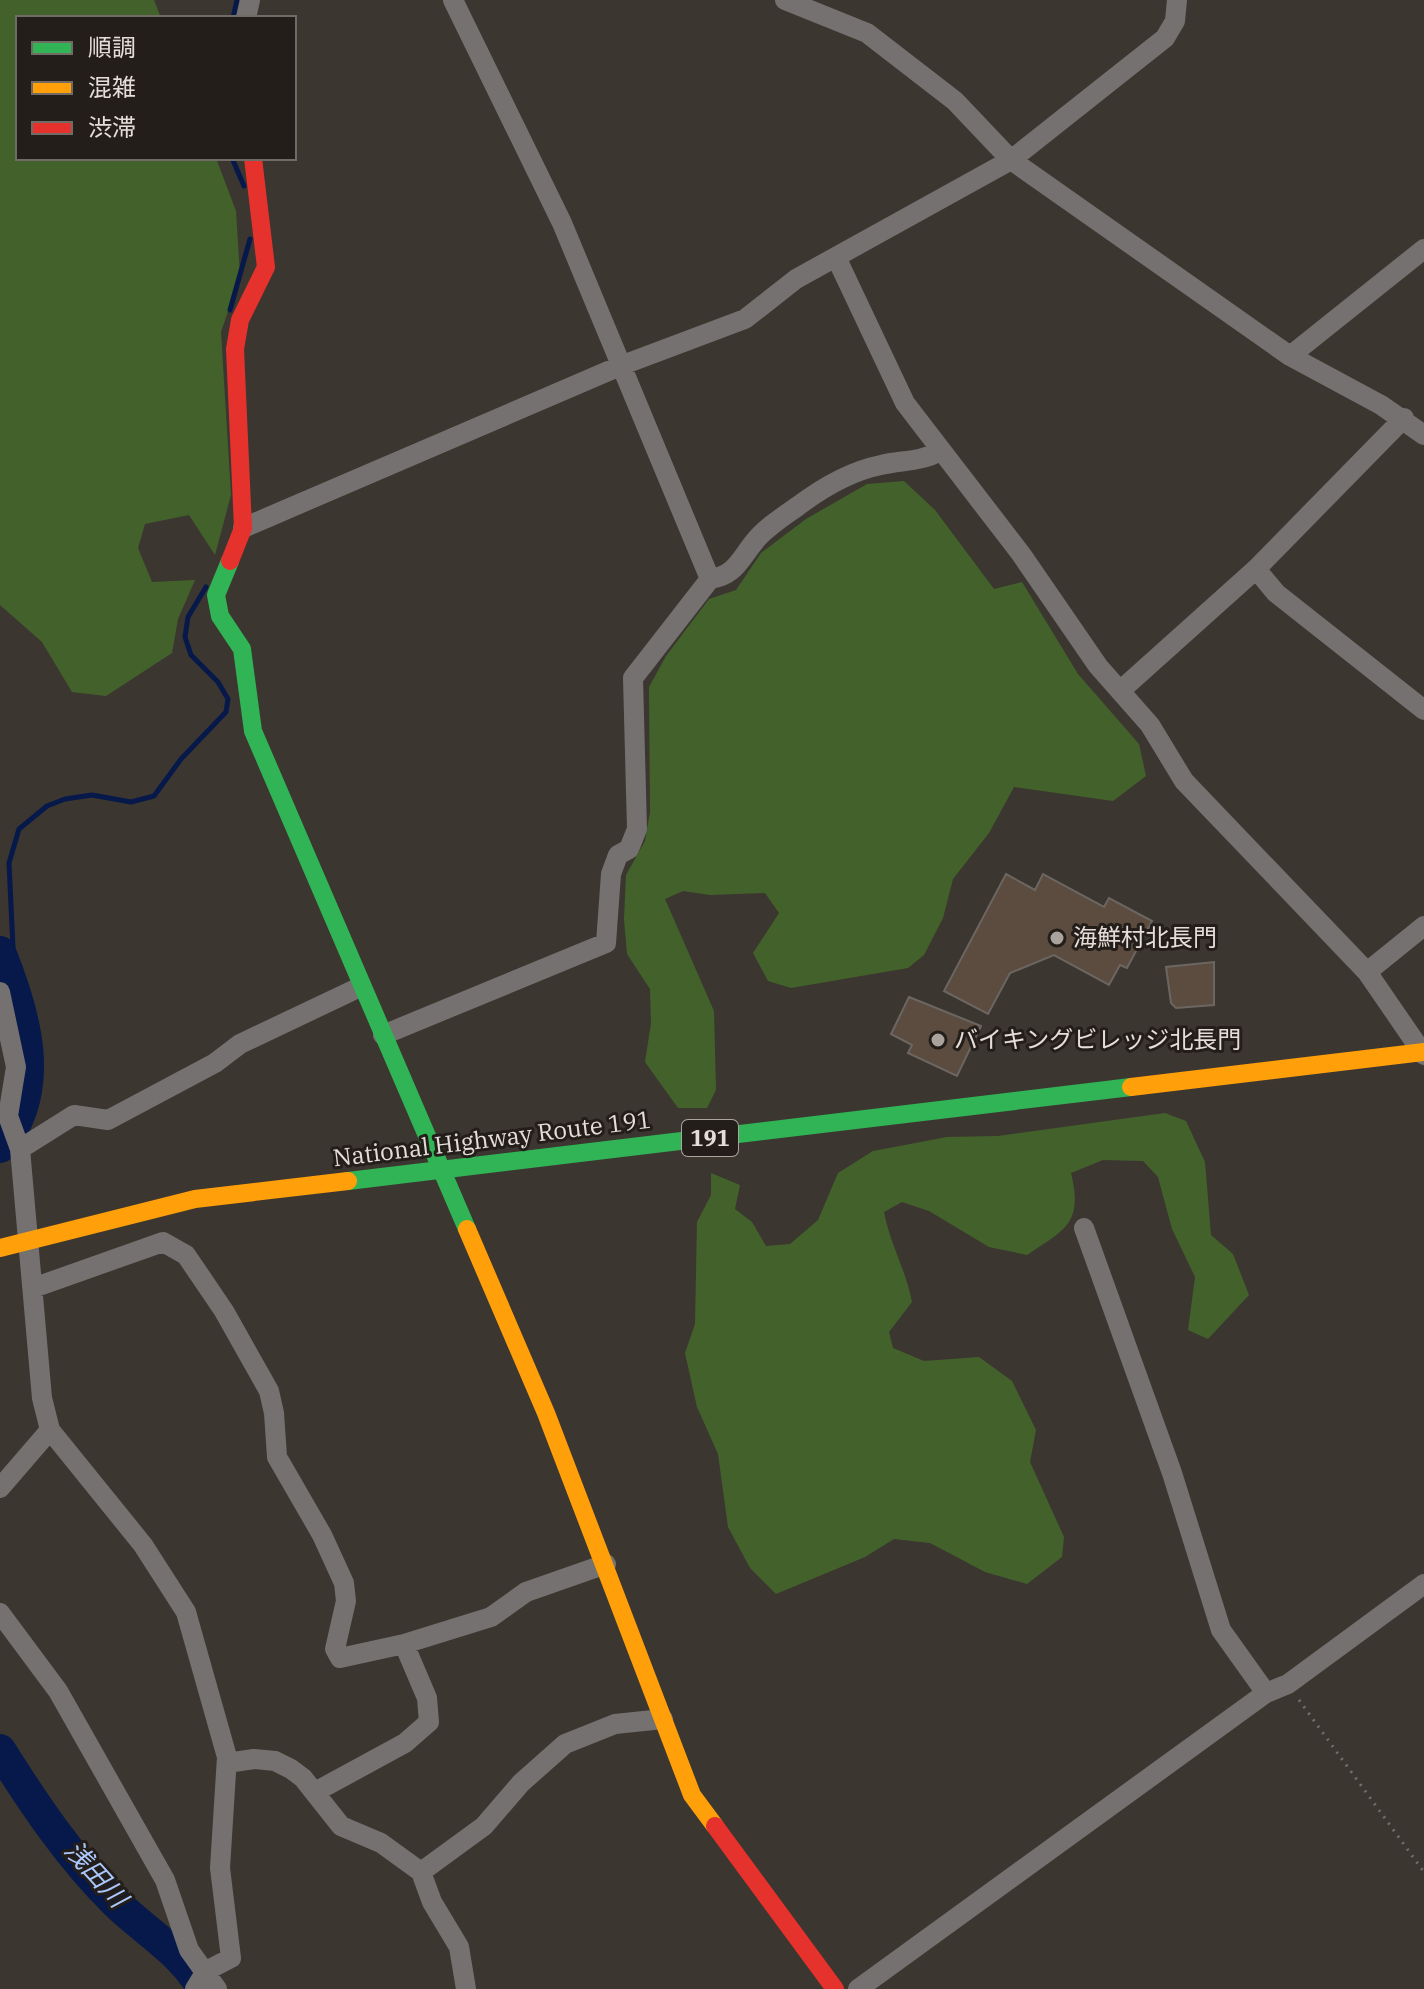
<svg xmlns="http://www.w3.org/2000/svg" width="1424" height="1989" viewBox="0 0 1424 1989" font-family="'IBM Plex Serif','Noto Sans JP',serif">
<rect width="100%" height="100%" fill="#3c3630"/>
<path fill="#43622b" d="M0,0H154L161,18H18V158H216L236,211L240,276L221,332L231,495L215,555L189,515L145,524L138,548L152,582L195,580L178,619L172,653L106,696L72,692L42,642L0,605Z
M904,481L935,510L994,589L1022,582L1078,674L1139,744L1146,776L1113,801L1014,787L989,833L953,879L943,918L924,955L908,968L791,988L768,981L753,953L779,913L765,893L710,895L683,891L665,899L714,1011L716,1090L707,1108H678L645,1062L651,1023L650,989L627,954L624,919L626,875L645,841L650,812L649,687L666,656L709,599L736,590L761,553L806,519L867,484Z
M1165,1113L1186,1121L1205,1162L1211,1235L1233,1254L1249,1295L1208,1339L1188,1330L1195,1277L1172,1229L1158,1177L1143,1161L1103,1160L1071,1173C1083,1223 1066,1229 1027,1255L989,1247L929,1211L902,1202L884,1212C890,1244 906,1270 912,1302L889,1332L893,1348L924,1361L979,1357L1012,1381L1036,1430L1030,1462L1064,1537L1062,1557L1027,1584L985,1572L930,1543L894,1539L865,1557L776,1594L750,1568L728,1527L718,1454L697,1407L685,1353L695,1324L697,1222L711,1195V1173L740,1185L735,1209L752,1222L766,1246L790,1244L818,1220L838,1173L873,1151L947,1137L998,1136Z"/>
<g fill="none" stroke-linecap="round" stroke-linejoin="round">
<path stroke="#06194a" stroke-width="5" d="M233,18L237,0
M232,158L244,186
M230,310L250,239
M15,990L9,863L19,829L47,806L65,799L92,795L131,802L154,796L181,759L226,712L228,699L218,682L191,655L185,637L188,617L206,587"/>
<path stroke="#06194a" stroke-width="32" d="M0,952C25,1014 48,1090 0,1147
M0,1750C34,1804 70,1858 116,1903C146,1932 182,1952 203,1989"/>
</g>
<path fill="#5b4c3f" stroke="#6c6662" stroke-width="2" d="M1006,874L1035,890L1043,874L1104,907L1109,898L1152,921L1127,968L1120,965L1109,985L1054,955L1010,973L988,1014L944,991Z
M1214,962V1005L1176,1008L1171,1003L1166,967Z
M909,997L981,1026L957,1076L908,1053L912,1045L891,1034Z"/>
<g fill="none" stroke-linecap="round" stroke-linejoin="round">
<path stroke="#726e6c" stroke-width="3" stroke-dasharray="2 6" stroke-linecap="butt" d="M1299,1700L1424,1872"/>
<path stroke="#747170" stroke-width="20" d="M453,0L562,223L710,579
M785,0L867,33L955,101L1011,160L1031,174L1290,356L1381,405L1424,435
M246,18L250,0
M836,257L905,403L1021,554L1098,666L1150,725L1184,781L1367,972L1424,1055
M1290,356L1424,249
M243,528L620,366L745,319L796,279L1011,160L1165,38L1175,21L1177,0
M1256,569L1276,593L1424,710
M1120,691L1256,569L1404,418
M1367,972L1424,926
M0,992L16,1067L8,1116L20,1149L42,1398L50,1430L143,1545L186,1612L227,1757L220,1868L231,1958L206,1971L195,1989
M383,1035L606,943L611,874L618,855L629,849L637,829L633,678L710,579C735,576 740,559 755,541C765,528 784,516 798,506C822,488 851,471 881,465C902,460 921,462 940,451
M20,1149L74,1115L108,1120L215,1063L240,1044L360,987
M1084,1228L1172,1473L1221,1630L1266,1693
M33,1288L163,1242L186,1255L224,1311L269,1391L274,1413L277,1457L322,1535L344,1583L346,1601L335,1649L340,1658L404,1644L491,1617L526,1592L606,1564
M0,1488L50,1430
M0,1613L58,1691L165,1880L189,1950L217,1989
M227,1763L254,1759L275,1761L291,1769L303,1778L341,1826L381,1843L421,1872L432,1902L459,1947L466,1989
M315,1792L405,1743L429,1722L427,1698L404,1644
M421,1872L484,1826L521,1783L565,1744L615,1724L663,1719
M858,1989L1266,1693L1288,1684L1424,1584"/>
<path stroke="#30b455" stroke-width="18" d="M230,561L216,595L220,616L242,649L253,731L467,1229
M348,1181L1131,1087"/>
<path stroke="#ff9f0a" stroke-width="18" d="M1131,1087L1424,1052
M467,1229L546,1413L692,1795L715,1826
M0,1248L195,1199L348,1181"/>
<path stroke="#e5322d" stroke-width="18" d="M230,561L243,528L235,349L240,320L266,267L253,158
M715,1826L835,1989"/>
</g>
<g fill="#aaa39d" stroke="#231e1a" stroke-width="3">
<circle cx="1057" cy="938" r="8"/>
<circle cx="938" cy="1040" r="8"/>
</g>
<g text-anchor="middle" stroke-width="6" stroke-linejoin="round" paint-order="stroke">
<rect fill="#231e1a" stroke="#aba49f" stroke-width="2" x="682" y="1120" width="56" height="36" rx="6"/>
<g font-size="22" font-weight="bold" fill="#e5ded8">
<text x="710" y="1146">191</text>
</g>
<g font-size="24" fill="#e5ded8" stroke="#231e1a" text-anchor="start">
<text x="1073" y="946">海鮮村北長門</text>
<text x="954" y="1048">バイキングビレッジ北長門</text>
</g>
<g font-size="24" fill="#e5ded8" stroke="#231e1a">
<text transform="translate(492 1139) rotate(-7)" y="8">National Highway Route 191</text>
</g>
<g font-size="26" font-style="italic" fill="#abc8fd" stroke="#231e1a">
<text transform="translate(96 1874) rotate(48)" y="9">浅田川</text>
</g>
</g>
<rect x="16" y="16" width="280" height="144" fill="#231e1a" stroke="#716b66" stroke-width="2"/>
<rect x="32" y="42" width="40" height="12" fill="#30b455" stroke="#716b66" stroke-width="2"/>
<text x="88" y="56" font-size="24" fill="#e5ded8">順調</text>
<rect x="32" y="82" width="40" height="12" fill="#ff9f0a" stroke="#716b66" stroke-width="2"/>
<text x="88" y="96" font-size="24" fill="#e5ded8">混雑</text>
<rect x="32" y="122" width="40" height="12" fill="#e5322d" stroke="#716b66" stroke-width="2"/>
<text x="88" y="136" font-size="24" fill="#e5ded8">渋滞</text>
</svg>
